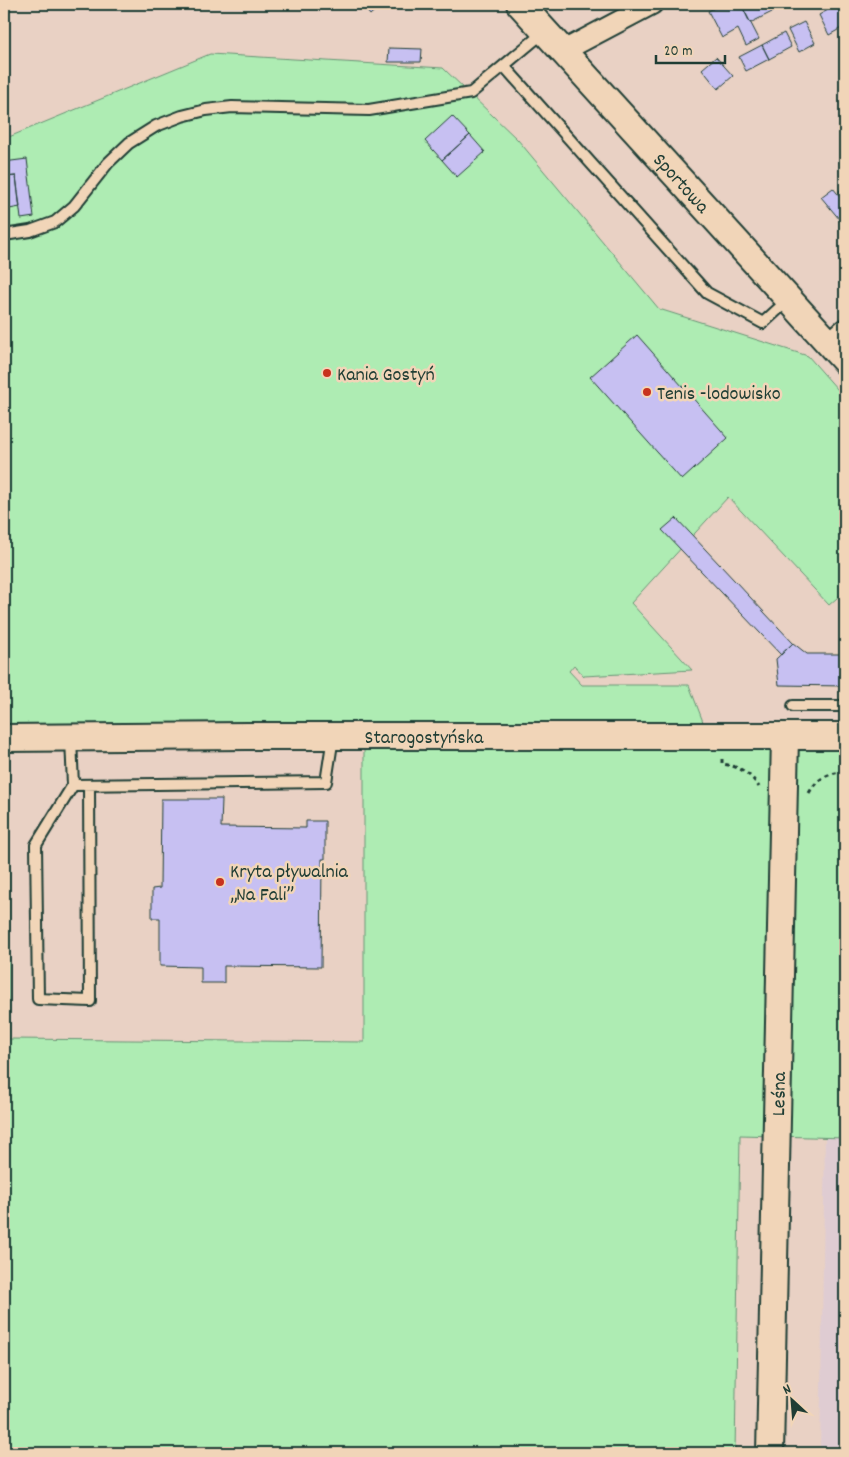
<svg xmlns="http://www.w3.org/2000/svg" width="849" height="1457" viewBox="0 0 849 1457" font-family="Dekko,sans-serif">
<rect width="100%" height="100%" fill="#e9d1c4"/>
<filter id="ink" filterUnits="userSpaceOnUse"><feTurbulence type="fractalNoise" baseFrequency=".02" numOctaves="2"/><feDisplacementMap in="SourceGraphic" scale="10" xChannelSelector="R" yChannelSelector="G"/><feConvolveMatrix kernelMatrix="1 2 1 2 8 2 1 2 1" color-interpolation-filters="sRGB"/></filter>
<g filter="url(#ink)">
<path fill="#dfccd2" d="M825,1138H845V1453H820Z"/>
<path fill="#aeecb3" stroke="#669474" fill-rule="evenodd" d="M210,54L443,68L518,140L659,309L808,356L845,398V591L829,605L728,497L631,603L692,670L584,676L574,665L569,671L582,685H689L713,748L845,750V1138L740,1135L735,1453H4V139ZM364,731V1042L9,1039V735Z"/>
<path fill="#c7c0f2" stroke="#1f3d34" d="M365,4H382L370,15L363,6Z
M723,4H741L759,39L746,46L738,29L722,38L708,11Z
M741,4H775L778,9L750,23Z
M839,4H845V16Z
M837,5L845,22V26L829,35L819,15Z
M804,22L815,43L799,52L788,30Z
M784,33L791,47L769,59L762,45Z
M762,45L769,59L746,71L739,57Z
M389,48L422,49L421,62H388Z
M716,57L733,76L718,89L702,69Z
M452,116L470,135L442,160L425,141Z
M470,135L485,152L457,177L442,160Z
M27,159L34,217L21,219L16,176L4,177V162Z
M16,176L20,207L4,210V177Z
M845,185V199L839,191Z
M833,188L845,203V226L821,197Z
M637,335L728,438L682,480L590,377Z
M676,518L793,643L781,655L662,530Z
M793,643L807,654H845V686L779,685L776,659Z
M161,799H222L221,827L306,828V821H325V859H322L321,967L224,966V983H201V967L160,966V918H152V889L160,888Z"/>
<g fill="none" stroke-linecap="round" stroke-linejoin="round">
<defs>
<path id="service" d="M504,66L707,293L763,323L788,300
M4,235L30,231L55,222L74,206L108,163L129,143L156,126L182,116L206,110L232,107L369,110L471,93L544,32
M793,706H845
M71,739L73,785L36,845L38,999L90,1001L89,785
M73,785L326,782L333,737"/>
<path id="minor" d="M563,51L652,4
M829,343L845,329"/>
<g id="tertiary">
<path id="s1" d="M520,4L845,361"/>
<path id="s2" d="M4,738L246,736H845"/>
<path id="s3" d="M770,1453L785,736"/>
</g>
</defs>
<use href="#service" stroke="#1f3d34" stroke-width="14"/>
<use href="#minor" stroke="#1f3d34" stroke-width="24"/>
<use href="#tertiary" stroke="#1f3d34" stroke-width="30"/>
<path stroke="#1f3d34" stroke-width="3" stroke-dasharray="4 4" stroke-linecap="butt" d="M722,759V764C739,766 750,773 759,787
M809,793C818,777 828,774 845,771"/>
<use href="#service" stroke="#f1d5b8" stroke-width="10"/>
<use href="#minor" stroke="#f1d5b8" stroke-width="20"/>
<use href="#tertiary" stroke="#f1d5b8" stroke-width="26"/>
</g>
</g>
<g fill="#c8321e" stroke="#f1d5b8" stroke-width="2">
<circle cx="327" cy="373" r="5"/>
<circle cx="647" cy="392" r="5"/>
<circle cx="220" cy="882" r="5"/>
</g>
<g text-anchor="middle" stroke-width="5" stroke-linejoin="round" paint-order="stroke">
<g font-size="20" fill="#1f3d34" stroke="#f1d5b8">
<text dy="7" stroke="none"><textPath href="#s1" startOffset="241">Sportowa</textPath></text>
<text dy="7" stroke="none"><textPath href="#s2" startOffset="420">Starogostyńska</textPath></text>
<text dy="7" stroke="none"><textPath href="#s3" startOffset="359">Leśna</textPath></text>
</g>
<g font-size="20" fill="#1f3d34" stroke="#f1d5b8" text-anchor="start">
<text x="337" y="380">Kania Gostyń</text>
<text x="657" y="399">Tenis -lodowisko</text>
<text x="230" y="877">Kryta pływalnia<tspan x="230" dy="23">„Na Fali”</tspan></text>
</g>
</g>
<rect width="849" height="1457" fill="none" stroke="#f1d5b8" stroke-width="20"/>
<rect x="10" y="10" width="829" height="1437" fill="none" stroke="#1f3d34" stroke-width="2" filter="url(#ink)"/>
<g transform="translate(792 1400) rotate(334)" stroke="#f1d5b8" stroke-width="4" paint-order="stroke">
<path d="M0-4L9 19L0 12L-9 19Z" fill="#1f3d34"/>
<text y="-8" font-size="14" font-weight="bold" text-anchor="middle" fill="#1f3d34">N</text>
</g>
<path d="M656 55v8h69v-8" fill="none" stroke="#1f3d34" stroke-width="2.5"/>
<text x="664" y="55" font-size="15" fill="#1f3d34" stroke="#f1d5b8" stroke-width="4" paint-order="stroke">20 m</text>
</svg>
